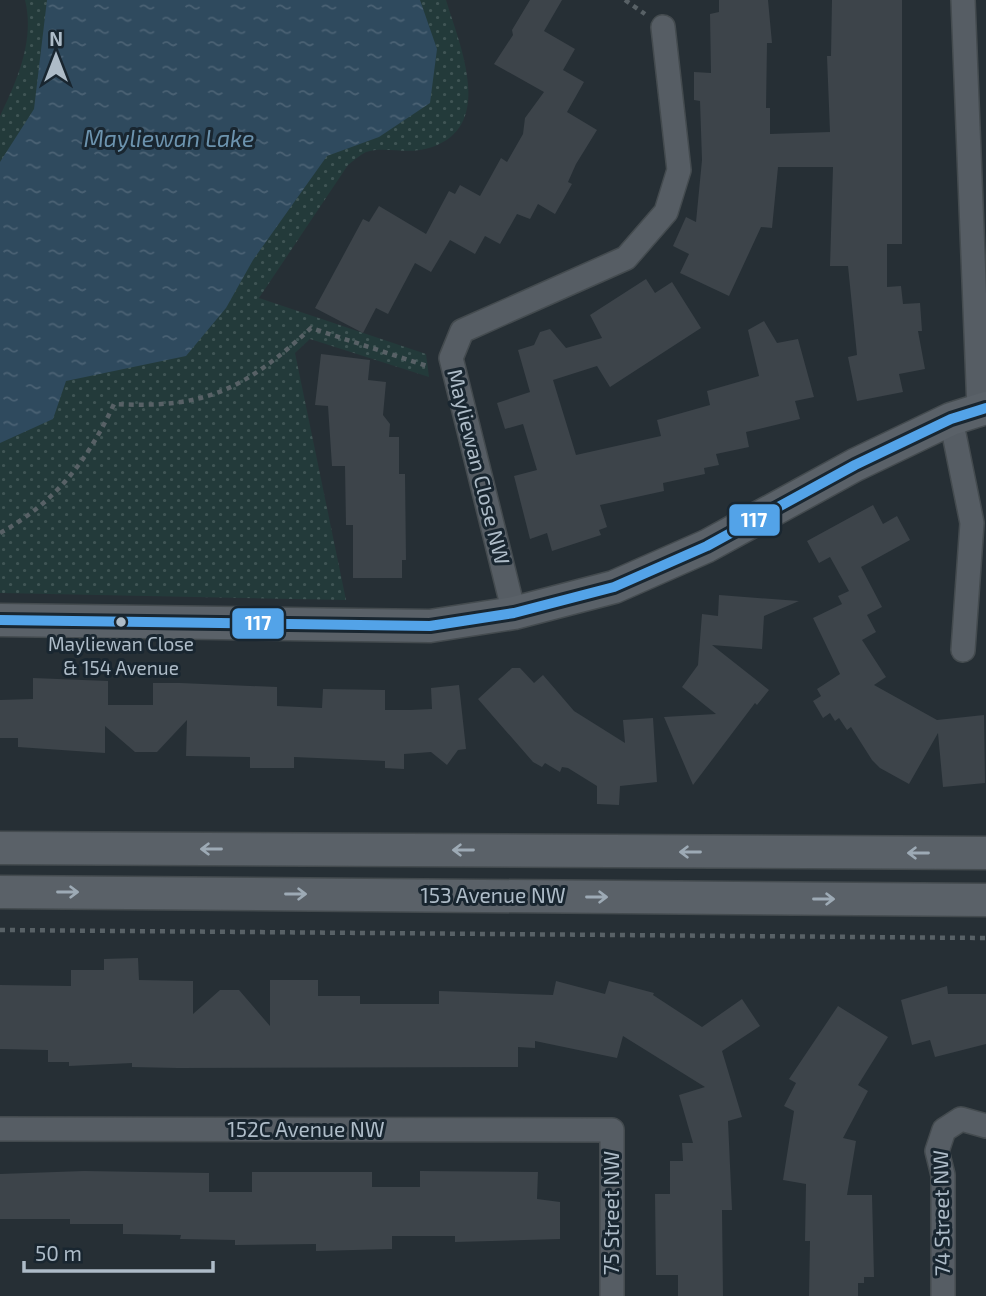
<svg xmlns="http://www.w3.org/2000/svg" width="986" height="1296" viewBox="0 0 986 1296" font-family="'Exo 2',sans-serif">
<defs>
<pattern id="grass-dots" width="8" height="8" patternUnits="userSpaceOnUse" patternTransform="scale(1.75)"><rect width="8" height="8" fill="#233a3a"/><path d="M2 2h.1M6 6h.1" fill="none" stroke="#405555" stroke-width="1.8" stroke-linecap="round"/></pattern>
<pattern id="water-ripples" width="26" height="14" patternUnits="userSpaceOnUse" patternTransform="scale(1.75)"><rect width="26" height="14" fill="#2f4a5e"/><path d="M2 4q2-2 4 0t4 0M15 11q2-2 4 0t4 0" fill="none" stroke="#4b6274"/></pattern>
</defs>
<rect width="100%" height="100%" fill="#262f35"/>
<path fill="url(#grass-dots)" d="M25,0H446C460,46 498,131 425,149C407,154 382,146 366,152C360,155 353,161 348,165L259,298L426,354L429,377L310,339L295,353L346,600L0,593V116C17,81 35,40 25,0Z"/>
<path fill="url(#water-ripples)" d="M47,0H420L437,49L430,103L379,137L327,156L253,260L226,308L186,356L66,381L53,419L0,443V162L34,109Z"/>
<path fill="#3d444a" d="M530,0H562L544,31L575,49L563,70L584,82L567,112L597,130L576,164L568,182L572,184L555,214L538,204L530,219L517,214L500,244L485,236L475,254L450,240L431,272L415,263L388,314L376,308L363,333L315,308L363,219L369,222L379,206L426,234L449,191L455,194L460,185L480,196L501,158L507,162L523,134L525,118L544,92L494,64L513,35L512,30Z
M719,0H768L772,43H767L766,108H770V134L830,132L827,56H831L832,0H902V244H887V287L901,286L903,304L920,303L922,331H918L925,369L899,374L903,392L857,401L848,357L857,355L848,266H830L833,167H778L772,228L761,227L729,296L680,273L689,254L673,246L686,217L696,222L702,160L700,101L694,100V72L711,73L710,14L719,12Z
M646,279L655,293L672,282L701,328L610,387L597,366L553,380L576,455L661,436L657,420L710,405L707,391L759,376L748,330L764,321L777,343L798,339L814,397L795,401L800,419L746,432L749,447L716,454L719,465L704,468L705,474L663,483L664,491L600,505L607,527L599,530L601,535L552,551L547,533L530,539L514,476L537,470L523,424L505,429L497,403L530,392L518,350L534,345L540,332L550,329L566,348L602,338L590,315Z
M321,354L370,360L368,380L386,382L383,415L390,424L389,437H399V474H405L406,560H402V578H353V525H346L345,466H332L328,406L315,405Z
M873,505L883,524L897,516L910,540L861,567L882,607L867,615L876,632L862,640L886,677L874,685L937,720L984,715L985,783L943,787L938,733L909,784L880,768L872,760L851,727L847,730L839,718L835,721L830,713L823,718L813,701L821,696L817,689L840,674L813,618L842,604L838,596L849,591L830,557L819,563L807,541Z
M719,595L799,601L764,616L762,649L712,645L769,690L757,705L755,703L693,785L664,717L716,714L682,687L698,665L702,614L718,616Z
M512,668H520L534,683L543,675L574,711L625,743L623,720L653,718L657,782L620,786L619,805L597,804V786L568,768L562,767L560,772L545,763L542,767L533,762L478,699Z
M33,678L108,681V705H153V683H180L277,687V706L322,708L323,689L385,690V710H410L432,709L431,688L459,685L466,749L458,750L447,765L431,752L404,754V769L385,768V761L294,757V768H250V757L186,756L187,720L157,752H135L105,726V753L18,747V738H0V700L33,699Z
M138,958L139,980L193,981V1014L220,990H239L270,1026V980H318V996H360V1004H439V991L553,995L556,981L605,994L609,981L654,993L653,995L702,1027L742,999L760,1026L722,1051L742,1117L728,1121L732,1210H722L723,1296H678V1275H656L655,1194H670V1161H683L682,1143H693L679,1095L705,1087L623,1036L617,1058L535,1041V1048L518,1047V1067L178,1068L132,1067V1063L69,1066V1062H48V1050L0,1049V985L71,986V970H104V959Z
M947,986L948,994H986V1044L935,1057L930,1040L912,1045L901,1000Z
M838,1006L888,1037L858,1085L868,1091L843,1138L856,1141L847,1195H872L874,1277H864V1283H858V1296H809L810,1241H805L806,1184L783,1180L794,1111L784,1106L796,1083L789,1079Z
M84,1171L209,1173V1192H252V1172H372V1187H420V1171L538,1172L537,1199L560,1202V1239L455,1242V1236H392V1249L316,1251V1244L235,1245V1240L180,1239L181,1235L123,1234V1224H70V1219H0V1174Z"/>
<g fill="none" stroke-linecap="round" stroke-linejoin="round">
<defs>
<path id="street" d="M963,0L979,409
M951,419L972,523L963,650
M514,613L451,358L462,331L626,258L666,212L679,170L663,27
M0,1129L612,1130V1296
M943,1296V1175L937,1151L944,1130L961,1119L986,1126"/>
<path id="secondary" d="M0,620L430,626L514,613L614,587L707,546L855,465L951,419L986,408
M0,848L986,853
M0,892L986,900"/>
</defs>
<use href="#street" stroke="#444b4f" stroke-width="26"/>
<use href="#secondary" stroke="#444b4f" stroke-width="35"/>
<path stroke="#586166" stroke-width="4.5" stroke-dasharray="5 5" stroke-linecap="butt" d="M625,0L645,14
M0,533C56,502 88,460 114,404C206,409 245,389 311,328L430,367
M0,930L986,938"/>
<use href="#street" stroke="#565d64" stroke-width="23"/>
<use href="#secondary" stroke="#5a6168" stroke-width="32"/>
<defs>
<path id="bus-1" d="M0,620L430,626L514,613L614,587L707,546L855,465L951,419L986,408"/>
</defs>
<use href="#bus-1" stroke="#192630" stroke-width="16"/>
<use href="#bus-1" stroke="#53a3e8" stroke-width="10"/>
</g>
<defs><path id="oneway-shaft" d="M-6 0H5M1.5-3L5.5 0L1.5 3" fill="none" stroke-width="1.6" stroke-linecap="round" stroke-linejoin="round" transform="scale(1.75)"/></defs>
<g stroke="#9daab5">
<use href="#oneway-shaft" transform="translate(211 849) rotate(-180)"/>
<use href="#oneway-shaft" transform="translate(463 850) rotate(-180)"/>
<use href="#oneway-shaft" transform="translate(690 852) rotate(-180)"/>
<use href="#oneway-shaft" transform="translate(918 853) rotate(-180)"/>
<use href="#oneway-shaft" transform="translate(68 892)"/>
<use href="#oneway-shaft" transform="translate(296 894)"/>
<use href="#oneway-shaft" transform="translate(597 897)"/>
<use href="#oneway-shaft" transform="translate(824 899)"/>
</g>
<circle fill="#aebcc8" stroke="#192630" stroke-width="2.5" cx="121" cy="622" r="6"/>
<g text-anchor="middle" stroke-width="6" stroke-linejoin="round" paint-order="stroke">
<g font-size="19" fill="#aebcc8" stroke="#192630">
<text x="121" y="651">Mayliewan Close<tspan x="121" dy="24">&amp; 154 Avenue</tspan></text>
</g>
<g font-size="21" fill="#aebcc8" stroke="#192630">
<text transform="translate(478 467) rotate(76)" y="7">Mayliewan Close NW</text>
<text x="493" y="903">153 Avenue NW</text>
<text x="306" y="1137">152C Avenue NW</text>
<text transform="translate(612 1213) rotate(-90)" y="7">75 Street NW</text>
<text transform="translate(942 1213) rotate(-91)" y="7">74 Street NW</text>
</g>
<g font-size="23" font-style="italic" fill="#6c93ae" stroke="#192630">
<text x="169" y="147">Mayliewan Lake</text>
</g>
</g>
<g stroke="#192630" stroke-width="2.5">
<rect x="728" y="503" width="53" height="34" rx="7" fill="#53a3e8"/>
<rect x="231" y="607" width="54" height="33" rx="7" fill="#53a3e8"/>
</g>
<g font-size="19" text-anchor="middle" font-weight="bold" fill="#fff">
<text x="754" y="527">117</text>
<text x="258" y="630">117</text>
</g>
<g transform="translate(56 56)" stroke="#192630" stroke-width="5" paint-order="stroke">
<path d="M0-5L12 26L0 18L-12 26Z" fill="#aebcc8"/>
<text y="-10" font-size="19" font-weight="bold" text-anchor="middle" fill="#aebcc8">N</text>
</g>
<path d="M24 1261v10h189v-10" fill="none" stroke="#aebcc8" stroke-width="3.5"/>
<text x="35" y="1261" font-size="21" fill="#aebcc8" stroke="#192630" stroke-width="5" paint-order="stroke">50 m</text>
</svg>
